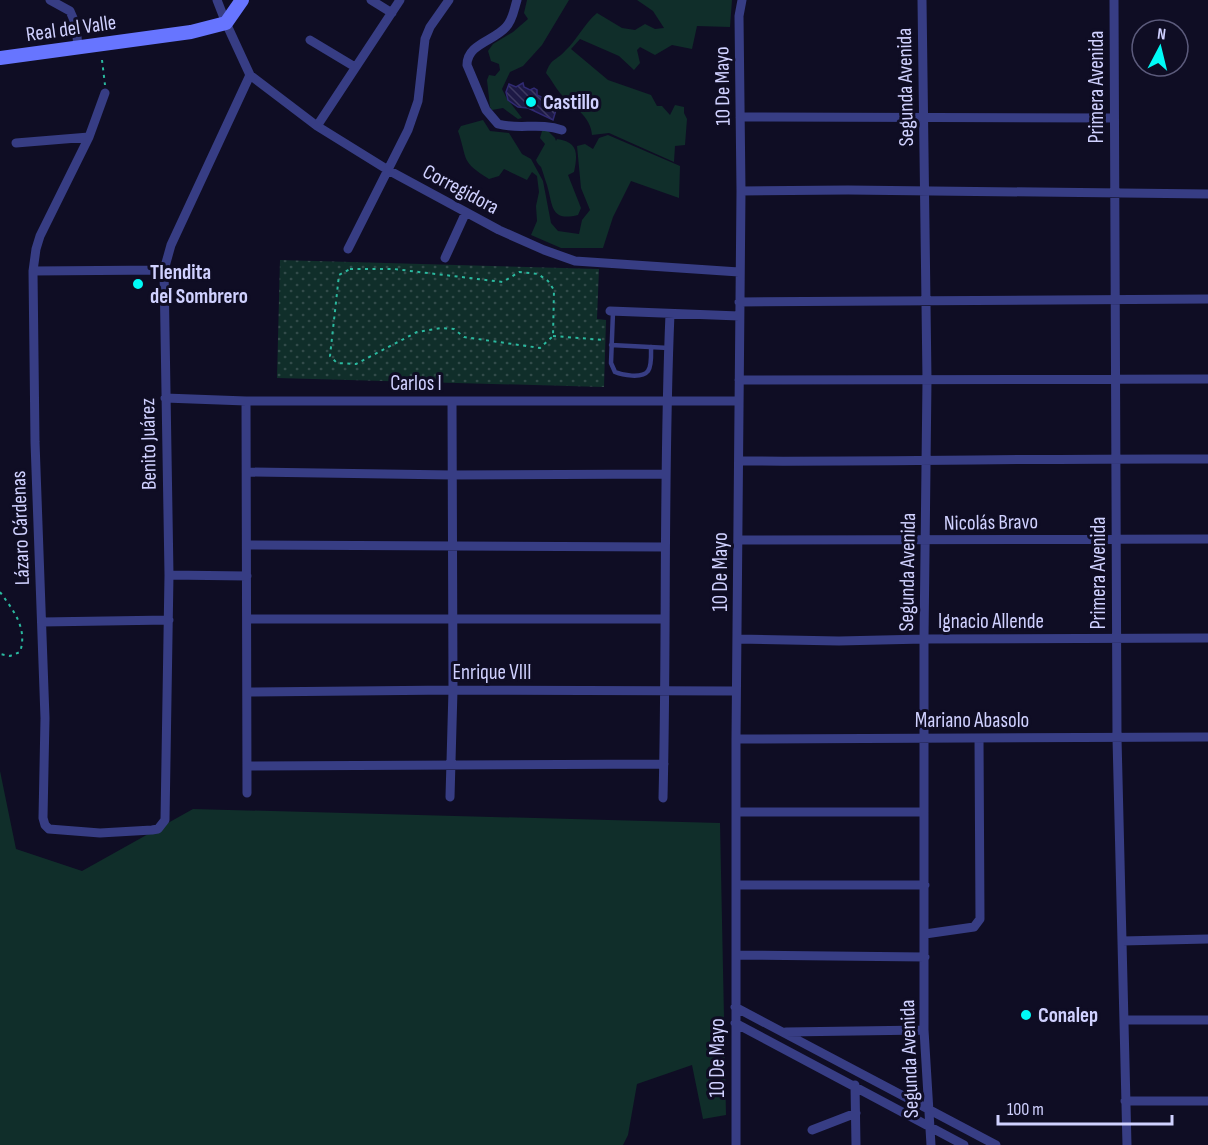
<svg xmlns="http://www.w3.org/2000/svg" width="1208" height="1145" viewBox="0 0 1208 1145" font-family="'Sofia Sans Condensed',sans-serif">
<defs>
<pattern id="park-dots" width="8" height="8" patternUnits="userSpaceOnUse" patternTransform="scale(1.5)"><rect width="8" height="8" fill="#102e2a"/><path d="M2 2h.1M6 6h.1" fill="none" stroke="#324b4a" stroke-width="1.8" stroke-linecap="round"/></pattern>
<pattern id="building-back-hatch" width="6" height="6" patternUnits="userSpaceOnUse" patternTransform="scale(1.5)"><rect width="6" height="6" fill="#1d1945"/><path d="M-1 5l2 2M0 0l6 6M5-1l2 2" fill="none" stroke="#3d3961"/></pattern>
</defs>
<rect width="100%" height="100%" fill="#0f0d24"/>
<path fill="#102e2a" d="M527,0H569L542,45L523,66L510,72L502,89L506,97L522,118L518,119L503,108L492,110L490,107L487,80L489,75L495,76L500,70L499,64L491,61L488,51L493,44L513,32L528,19L524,13Z
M637,0H732L730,27L697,26L692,49L672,45L655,55L640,47L637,50L640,63L634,70L619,56L580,39L571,49L608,80L651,95L657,106H662L670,115L675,105L684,107V113L687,119L685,145L675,146L674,162L609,133L592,135C591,116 572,106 560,93C555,87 551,79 546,73C551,58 556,61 565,51C577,40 584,24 597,13L622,28L635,30L645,24L655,29L664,28L653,11Z
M483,120L490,131L509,133L522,154L531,159L543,181L551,223L558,231L579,234L582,220L590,210L581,188L577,146L585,144L593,149L599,138L608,135L680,166L679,198L631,181L613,217L603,248H561L531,235L537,221L536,206L539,192L537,176L532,172L527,180L504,169L499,176L489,179C460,161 468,160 458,131L461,126Z
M542,131H548L555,138L556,141L557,139C578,142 578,153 574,172L568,175L581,208L578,215C550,222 553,205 547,185C545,180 543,172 541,167C539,165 537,163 536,160L545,144L540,138Z
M0,771L16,849L82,871L193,809L720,823L726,1115L703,1119L692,1065L637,1084L628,1135L623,1145H0Z"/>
<path fill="url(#park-dots)" d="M280,260L599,269L597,319L606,320L604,387L277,378Z"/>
<path fill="url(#building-back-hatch)" stroke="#302a72" stroke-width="1.5" d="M523,83L524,87L530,90L534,88L537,90V95L552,102L562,103V107L556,110L553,120L528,108L518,107L508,100L506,92L509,84L516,87Z"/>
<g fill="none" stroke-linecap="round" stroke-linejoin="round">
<path stroke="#2bb99f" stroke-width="2" stroke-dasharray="3 4.5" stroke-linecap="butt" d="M102,60L105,85
M350,269H394L503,282L519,272L538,274L548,281L554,290L553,336L540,348L464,337L454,329L441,328L417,332L356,364L337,363L330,356L339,275Z
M553,336L604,340
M0,592C13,610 28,628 20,652L10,656L0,654"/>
<path stroke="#373d84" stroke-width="4.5" d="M613,312L611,363L615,372C622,375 642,379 648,371C652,366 651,353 651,347
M611,345L669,348"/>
<path stroke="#373d84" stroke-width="9" d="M50,0L70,11L76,25L78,48
M217,0L226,23L250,75L317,126L388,170L499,230L544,250L575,261L739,272
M371,0L392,13
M517,0C514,9 513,20 506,27C494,41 467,44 467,65L486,110L498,124C519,130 540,122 562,130
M922,0L927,380L924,639V1030L931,1145
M1114,0L1117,738L1127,1145
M310,40L355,67
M105,93L89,137L40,236L36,249L33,271L35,442L45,718L43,818L45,825L49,829L100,833L152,830L158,829L165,820L169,575L164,270L171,245L250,75
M740,117L1114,118
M317,126L400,0
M16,143L89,137
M741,191L848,190L1208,194
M348,249L408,130L418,101L425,39L430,27L449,0
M445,258L466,212
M33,271L164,270
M739,302L1208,299
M610,311L739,316
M739,380L1208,379
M165,398L246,401H738
M246,401L247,793
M739,461C896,462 1052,458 1208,459
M247,472L452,475L665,474
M738,540L1208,539
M247,545L664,547
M169,575L247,576
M248,619H665
M42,622L169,620
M738,639L839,641L924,639L1208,638
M247,692L453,690L736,691
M736,739L1208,737
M247,766L664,764
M450,797L453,690L452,401
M663,798C667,637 663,476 670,314
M736,812H924
M736,885H925
M925,934L974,927L980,919L979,738
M1122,941L1208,939
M736,955L925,957
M735,1007L996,1145
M1124,1020H1208
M735,1023L964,1145
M786,1032L924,1030
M855,1085L856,1145
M1125,1101H1208
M812,1130L856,1113
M736,1145V739L741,191L739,16L742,0"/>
<path stroke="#6775ff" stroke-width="14" d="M0,58L191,32L226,23L242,0"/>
</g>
<g fill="#00fbf7" stroke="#0f0d24" stroke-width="2">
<circle cx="531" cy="102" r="6"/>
<circle cx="138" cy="284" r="6"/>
<circle cx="1026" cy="1015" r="6"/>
</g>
<g text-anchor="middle" stroke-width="6" stroke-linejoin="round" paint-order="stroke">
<g font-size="21" fill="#d0d1ff" stroke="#0f0d24">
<text transform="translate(71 28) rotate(-8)" y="7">Real del Valle</text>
<text transform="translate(722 86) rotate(-91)" y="7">10 De Mayo</text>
<text transform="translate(905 87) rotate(-91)" y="7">Segunda Avenida</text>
<text transform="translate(1096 87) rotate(-90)" y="7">Primera Avenida</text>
<text transform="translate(461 189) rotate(28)" y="7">Corregidora</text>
<text x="416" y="390">Carlos I</text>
<text transform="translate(148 444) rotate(-91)" y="7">Benito Juárez</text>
<text transform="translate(991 522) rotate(-1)" y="7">Nicolás Bravo</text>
<text transform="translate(20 528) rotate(-92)" y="7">Lázaro Cárdenas</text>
<text transform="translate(720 572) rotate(-90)" y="7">10 De Mayo</text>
<text transform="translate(907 572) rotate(-89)" y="7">Segunda Avenida</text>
<text transform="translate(1098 573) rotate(-90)" y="7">Primera Avenida</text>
<text x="991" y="628">Ignacio Allende</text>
<text x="492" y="679">Enrique VIII</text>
<text x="972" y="727">Mariano Abasolo</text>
<text transform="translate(717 1058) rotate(-90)" y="7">10 De Mayo</text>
<text transform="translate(909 1059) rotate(-92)" y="7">Segunda Avenida</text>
</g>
<g font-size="21" font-weight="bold" fill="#d0d1ff" stroke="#0f0d24" text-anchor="start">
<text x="543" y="109">Castillo</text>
<text x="150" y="279">TIendita<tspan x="150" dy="24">del Sombrero</tspan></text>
<text x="1038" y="1022">Conalep</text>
</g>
</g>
<g transform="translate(1160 48) rotate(7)"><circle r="28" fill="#0f0d24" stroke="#5c5b7c" stroke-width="1.5"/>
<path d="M0-4.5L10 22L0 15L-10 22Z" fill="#00fbf7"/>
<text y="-9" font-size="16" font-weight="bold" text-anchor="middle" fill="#d0d1ff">N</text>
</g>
<path d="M998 1115v9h174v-9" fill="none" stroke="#d0d1ff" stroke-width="3"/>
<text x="1007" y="1115" font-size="18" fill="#d0d1ff" stroke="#0f0d24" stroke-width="4.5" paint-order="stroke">100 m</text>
</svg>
